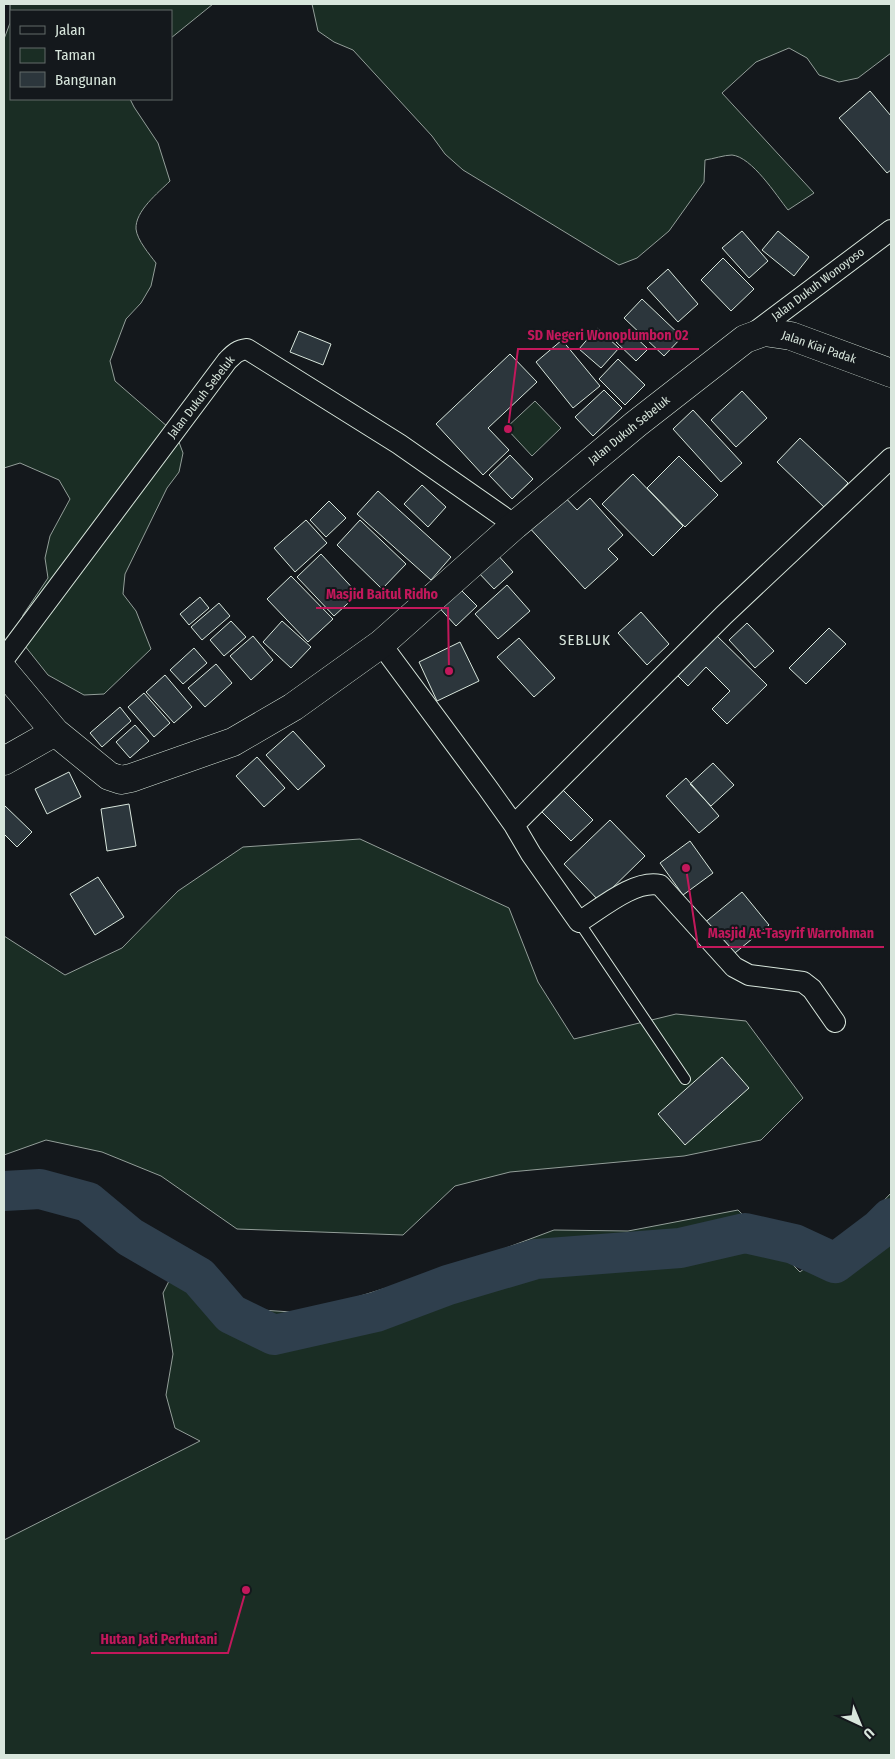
<svg xmlns="http://www.w3.org/2000/svg" width="895" height="1759" viewBox="0 0 895 1759" font-family="'Fira Sans Condensed',sans-serif">
<rect width="100%" height="100%" fill="#14181c"/>
<path fill="#1a2d24" stroke="#939e99" d="M10,4H213L171,38V11H11V99H130L134,107L158,143L170,181C158,193 135,211 136,229C137,240 150,255 156,263L151,286L141,303L126,319L110,361L115,381L176,434L183,453L179,472L167,488L125,574L123,594L136,611L151,649L104,694L84,695L48,675L17,636L23,615L48,578L45,558L50,536L70,499L59,480L20,463L4,468V39L10,23Z
M312,4H891V53L858,78L839,82L819,75L807,58L789,48L756,62L722,93L814,193L788,210C776,195 752,157 732,155C724,155 713,159 705,160L704,182L669,231L637,258L619,265L463,170L445,154L432,136L353,50L334,42L318,31Z
M535,401L561,428L532,456L506,428Z
M360,839L509,908L538,982L574,1039L676,1014L746,1021L803,1098L761,1140L684,1156L510,1172L455,1186L403,1235L237,1229L161,1176L102,1152L46,1140L4,1155V936L65,975L122,948L178,891L243,847Z
M891,1193V1755H4V1540L200,1441L175,1428L166,1395L173,1354L163,1293L185,1249L247,1309L306,1313L466,1263L554,1230L628,1231L738,1210L800,1272L872,1213Z"/>
<g fill="none" stroke-linecap="round" stroke-linejoin="round">
<path stroke="#2f3f4d" stroke-width="40" d="M4,1191L40,1189L88,1202L130,1237L199,1277L231,1314L274,1335L376,1312L448,1285L536,1259L680,1248L745,1233L794,1244L835,1263L880,1229L891,1218"/>
</g>
<path fill="#2c363c" stroke="#d8e6dc" d="M870,91L891,116V170L887,173L839,118Z
M742,231L768,261L749,278L722,248Z
M778,231L809,257L794,276L762,250Z
M723,258L754,289L731,311L701,280Z
M668,269L698,304L678,322L647,288Z
M642,299L682,337L664,356L624,318Z
M597,328L619,348L601,368L579,349Z
M628,330L648,349L636,361L616,342Z
M299,331L331,344L323,365L290,352Z
M562,340L600,386L573,408L536,362Z
M510,354L537,382L488,428L509,450L483,475L436,424Z
M618,359L645,385L625,405L599,379Z
M604,390L622,408L593,436L575,417Z
M742,391L767,418L736,447L711,420Z
M693,410L742,463L721,482L673,429Z
M800,438L848,483L825,508L777,462Z
M510,455L533,479L512,499L489,475Z
M679,456L718,495L685,527L647,488Z
M633,474L683,526L653,556L602,504Z
M422,485L446,507L428,527L404,504Z
M378,491L451,557L431,580L357,514Z
M562,494L577,510L590,498L623,535L608,549L618,559L585,589L527,525Z
M329,501L346,518L326,537L310,520Z
M306,520L327,543L295,572L274,548Z
M360,520L406,564L382,589L337,545Z
M496,553L513,572L494,589L477,571Z
M321,554L358,594L334,616L297,577Z
M291,576L333,619L308,642L267,599Z
M454,583L477,606L456,626L434,602Z
M507,585L530,611L498,639L475,614Z
M200,597L209,608L189,625L180,614Z
M219,603L230,616L202,640L191,627Z
M641,612L669,644L647,665L618,633Z
M231,621L246,637L224,656L210,640Z
M282,621L311,647L291,668L263,642Z
M747,623L774,651L755,668L729,640Z
M829,628L846,644L806,684L789,668Z
M714,633L767,685L727,724L712,709L730,691L706,667L688,686L674,672Z
M253,636L273,660L251,680L230,656Z
M519,638L555,678L534,697L497,657Z
M460,642L479,681L437,701L419,662Z
M194,648L207,663L183,684L170,670Z
M216,664L232,683L205,707L188,688Z
M165,675L192,707L174,723L146,692Z
M144,693L170,723L154,737L128,707Z
M120,707L131,721L102,747L90,733Z
M135,725L149,741L130,758L116,742Z
M293,731L325,766L298,790L266,755Z
M257,757L285,788L264,807L236,776Z
M713,763L734,785L711,806L690,784Z
M69,772L81,797L47,814L35,789Z
M686,778L719,816L699,833L666,796Z
M563,790L593,820L571,841L542,812Z
M129,804L136,846L107,851L101,809Z
M4,805L32,832L17,847L4,834Z
M610,820L645,856L599,901L564,864Z
M690,841L713,873L683,895L660,863Z
M98,877L124,917L95,935L70,894Z
M742,892L769,925L730,957L703,924Z
M722,1057L749,1088L685,1145L658,1114Z"/>
<g fill="none" stroke-linecap="round" stroke-linejoin="round">
<defs>
<path id="lane" d="M579,922L685,1079"/>
<path id="street" d="M751,335L891,230
M381,644L487,787L514,825L531,854L579,922C600,909 635,879 660,885L734,967L749,975L803,982L812,989L835,1022
M4,659L227,361C233,355 237,350 247,349L399,444L515,525
M514,825L724,615L891,458"/>
<path id="secondary" d="M4,671L55,732L109,776L121,780L131,778L233,742L293,707L381,644L515,525L636,424L745,339L764,332L791,336L891,373
M4,761L55,732"/>
</defs>
<use href="#lane" stroke="#d8e6dc" stroke-width="12"/>
<use href="#street" stroke="#d8e6dc" stroke-width="22"/>
<use href="#secondary" stroke="#d8e6dc" stroke-width="29"/>
<use href="#lane" stroke="#14181c" stroke-width="10"/>
<use href="#street" stroke="#14181c" stroke-width="20"/>
<use href="#secondary" stroke="#14181c" stroke-width="28"/>
</g>
<g text-anchor="middle" stroke-width="4" stroke-linejoin="round" paint-order="stroke">
<g font-size="12" fill="#d8e6dc" stroke="#14181c">
<text transform="translate(818 284) rotate(-37)" y="4">Jalan Dukuh Wonoyoso</text>
<text transform="translate(819 347) rotate(19)" y="4">Jalan Kiai Padak</text>
<text transform="translate(201 397) rotate(-52)" y="4">Jalan Dukuh Sebeluk</text>
<text transform="translate(629 430) rotate(-39)" y="4">Jalan Dukuh Sebeluk</text>
</g>
<g font-size="15" letter-spacing="1" fill="#d8e6dc" stroke="#14181c">
<text x="585" y="645">SEBLUK</text>
</g>
</g>
<path fill="none" stroke="#c2185b" stroke-width="2" d="M508 429L518 349H699M449 671L448 608H316M686 868L698 947H884M246 1590L228 1653H91"/>
<g fill="#c2185b" stroke="#14181c" stroke-width="2">
<circle cx="508" cy="429" r="5"/>
<circle cx="449" cy="671" r="5"/>
<circle cx="686" cy="868" r="5"/>
<circle cx="246" cy="1590" r="5"/>
</g>
<g font-size="14" text-anchor="middle" font-weight="bold" fill="#c2185b" stroke="#14181c" stroke-width="4" stroke-linejoin="round" paint-order="stroke">
<text x="608" y="340">SD Negeri Wonoplumbon 02</text>
<text x="382" y="599">Masjid Baitul Ridho</text>
<text x="791" y="938">Masjid At-Tasyrif Warrohman</text>
<text x="159" y="1644">Hutan Jati Perhutani</text>
</g>
<rect width="895" height="1759" fill="none" stroke="#d8e6dc" stroke-width="10"/>
<rect x="10" y="10" width="162" height="90" fill="#14181c" stroke="#626a69"/>
<rect x="20" y="26" width="25" height="8" fill="#14181c" stroke="#626a69"/>
<text x="55" y="35" font-size="15" fill="#d8e6dc">Jalan</text>
<rect x="20" y="48" width="25" height="15" fill="#1a2d24" stroke="#626a69"/>
<text x="55" y="60" font-size="15" fill="#d8e6dc">Taman</text>
<rect x="20" y="72" width="25" height="15" fill="#2c363c" stroke="#626a69"/>
<text x="55" y="85" font-size="15" fill="#d8e6dc">Bangunan</text>
<g transform="translate(860 1724) rotate(136)" stroke="#14181c" stroke-width="4" paint-order="stroke">
<path d="M0-4L9 19L0 12L-9 19Z" fill="#d8e6dc"/>
<text y="-8" font-size="14" font-weight="bold" text-anchor="middle" fill="#d8e6dc">U</text>
</g>
</svg>
